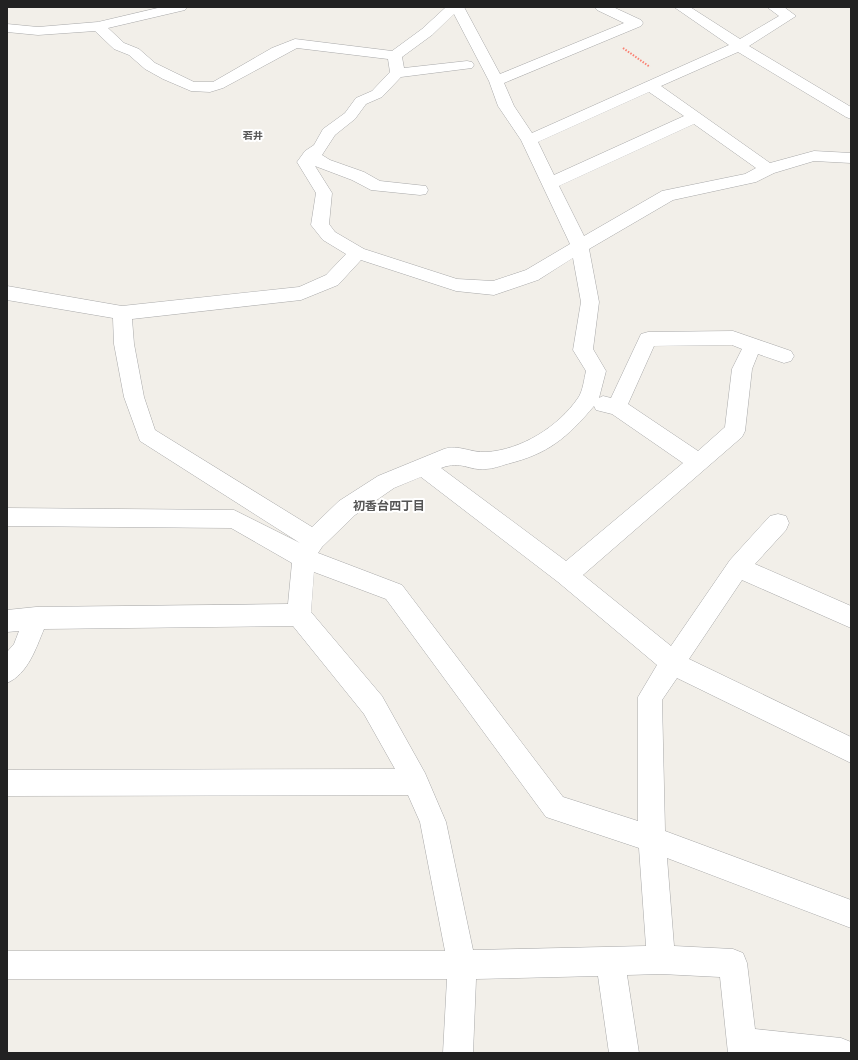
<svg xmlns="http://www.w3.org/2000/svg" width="858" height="1060" viewBox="0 0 858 1060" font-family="'Roboto Condensed','Noto Sans JP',sans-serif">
<rect width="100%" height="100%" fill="#f2efe9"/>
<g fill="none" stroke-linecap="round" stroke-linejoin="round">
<defs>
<path id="minor" d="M162,7H187L185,10L108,28L124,43L139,49L155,63L194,82H213L272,48L295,39L392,51L422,29L446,7H464L500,74L624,23L597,10L595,7H613L641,20L643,23L641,26L504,83L514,106L532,133L729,45L674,7H690L740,39L779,16L767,7H784L796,16L749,46L851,107V119L846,117L738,52L661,86L770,163L814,151L851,153V163L814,161L774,173L756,182L673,200L589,249L599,302L593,349L606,371L599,398L603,396L611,398L641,334L648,332L733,331L791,351L794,356L791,361L784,363L758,354L752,369L745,431L742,437L583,575L671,646L730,560L770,516L778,514L786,516L789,523L786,530L755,564L851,606V628L742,580L689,659L851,737V763L677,678L662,700L665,831L851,900V928L667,858L674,946L733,949L743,953L747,963L755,1029L841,1038L851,1042V1053H728L720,977L661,974L627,975L639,1053H609L598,976L476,979L473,1053H443L447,979H7V951H445L420,822L408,795L7,796V770L395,769L364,714L293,626L44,629C36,648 28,674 7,683V652L14,644L19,631L7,632V610L36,607L288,604L292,563L231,528L7,526V508L234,510L300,543L140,441L124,397L114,344L113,318L7,300V286L122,306L299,287L326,275L346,254L323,240L311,225L316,193L297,162L305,151L314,145L323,129L345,113L356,98L372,91L390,72L388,59L297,48L223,88L210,92L191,91L163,79L145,69L129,55L114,49L95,31L38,35L7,32V24L38,27L98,22ZM454,14L489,81L498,106L521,140L570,244L526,270L493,281L457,279L364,249L335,232L329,224L332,193L315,166L352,180L371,190L420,195L426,194L428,190L426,186L380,181L364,172L330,160L322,155L335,135L355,119L366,104L382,97L401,77L472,68L474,65L472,62L467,61L404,68L402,57L432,35ZM649,92L684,116L554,175L538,142ZM694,124L756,168L745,174L662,191L584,236L559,186ZM573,258L581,302L573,350L586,371C584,379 583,391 578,398C558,427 521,450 486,452C471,453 458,444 444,449L378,476L339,501L312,527L155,430L144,397L134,344L132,319L301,300L338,285L361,260L456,291L494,295L538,280ZM732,345L742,349L732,369L725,427L698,451L628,404L654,346ZM594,406L596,410L612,414L683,463L566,561L441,468C462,460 468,471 486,469C493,469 500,466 507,464C548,454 567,438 594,406ZM421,477L558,582L657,665L638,697V821L563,797L402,585L318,553L322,547L355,515L394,488ZM314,572L386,599L546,817L639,848L646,946L473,950L446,822L425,773L382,696L311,612Z"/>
</defs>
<use href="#minor" stroke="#a9a9a9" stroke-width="1"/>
<path stroke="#fa8072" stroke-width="2" stroke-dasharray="1.5 1.5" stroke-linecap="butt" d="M623,48L650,67"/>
<use href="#minor" fill="#fff" fill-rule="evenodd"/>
</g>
<g text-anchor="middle" stroke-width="4" stroke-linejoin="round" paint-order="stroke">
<g font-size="10" font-weight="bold" fill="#555" stroke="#fff">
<text x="253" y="139">若井</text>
</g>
<g font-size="12" font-weight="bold" fill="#555" stroke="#fff">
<text x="389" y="510">初香台四丁目</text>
</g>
</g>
<rect width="858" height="1060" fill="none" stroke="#222222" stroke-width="16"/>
</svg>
